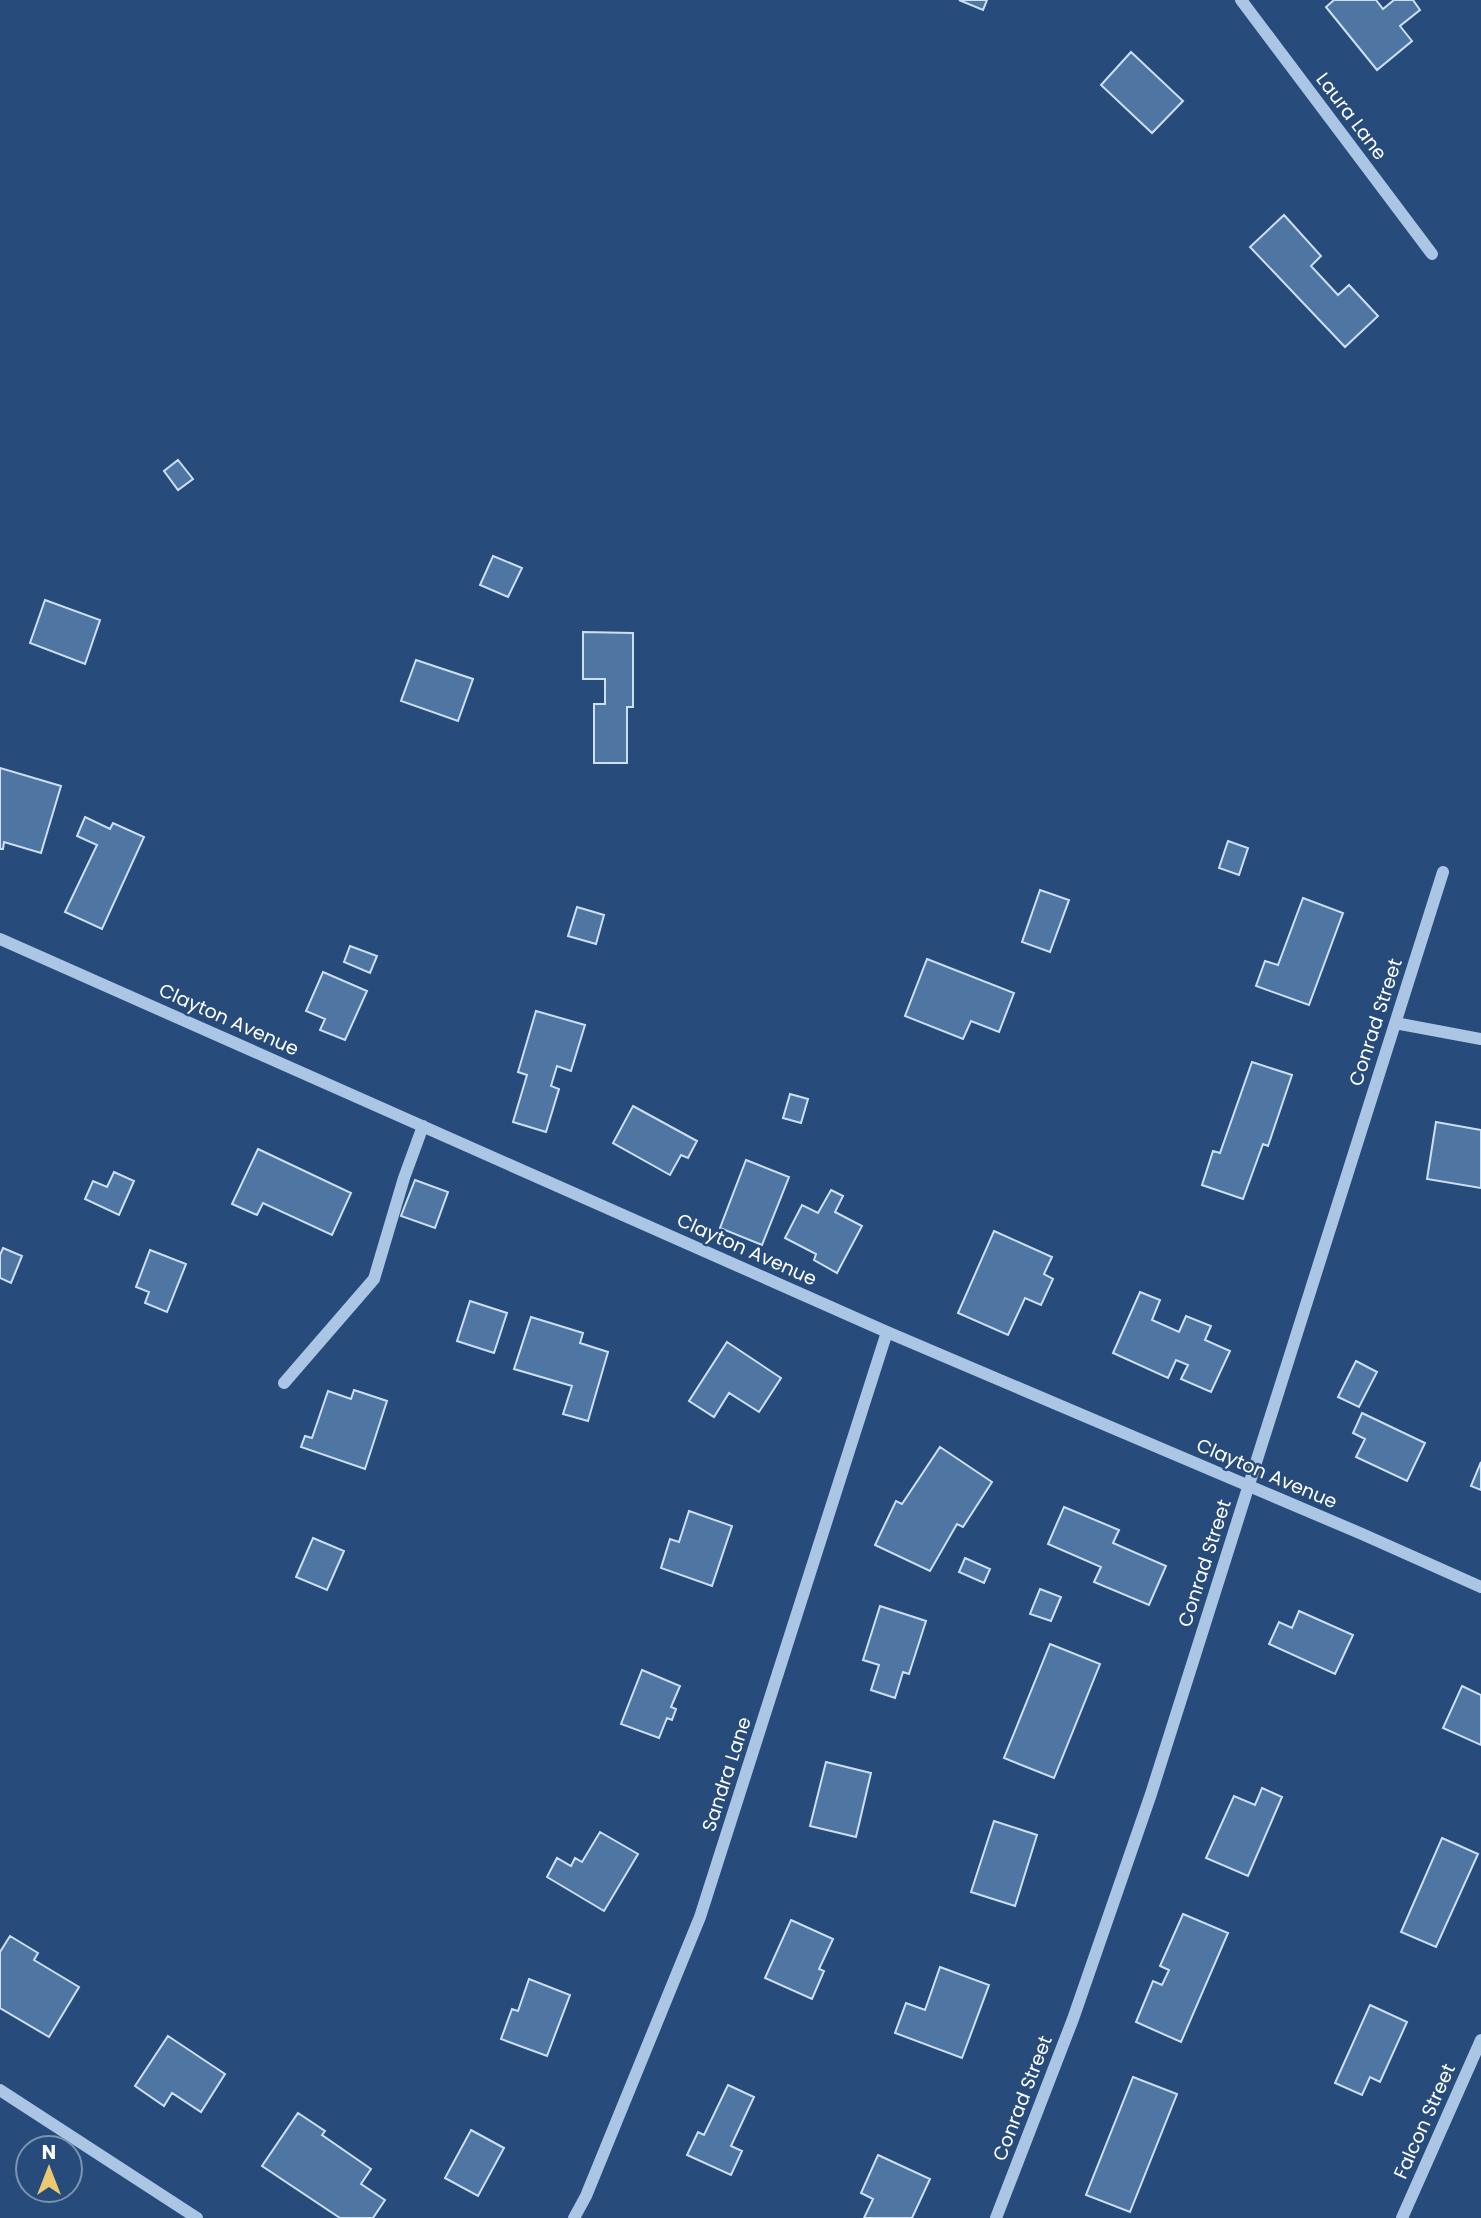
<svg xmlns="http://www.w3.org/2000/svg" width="1481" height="2218" viewBox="0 0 1481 2218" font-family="Poppins,sans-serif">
<rect width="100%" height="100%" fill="#274c7b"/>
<path fill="#4f75a3" stroke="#cddff3" stroke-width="2" d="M959,0H987L983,10Z
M1334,0H1376L1383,9L1394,0H1413L1420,10L1400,26L1412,41L1377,70L1326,7Z
M1131,52L1183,101L1152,133L1101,85Z
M1284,215L1321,256L1311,266L1338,295L1349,285L1378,316L1345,347L1250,247Z
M178,460L193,479L178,490L164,471Z
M493,556L522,568L508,597L480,585Z
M45,600L100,620L85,664L30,643Z
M583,632L633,633V707H627V763H594V704H605V679H583Z
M416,660L473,679L458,721L401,701Z
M0,768L61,786L41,853L4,842L3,849H0Z
M85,817L110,829L113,823L144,837L102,929L65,912L97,845L77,836Z
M1228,841L1248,848L1239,875L1219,868Z
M1040,890L1069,900L1050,952L1022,942Z
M1303,898L1343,913L1309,1005L1256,986L1265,961L1278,965Z
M577,907L604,915L596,944L568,936Z
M350,946L377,956L370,973L344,962Z
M927,959L1014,993L999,1032L971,1021L963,1039L905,1016Z
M323,972L367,991L345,1040L320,1030L325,1019L306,1011Z
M536,1011L585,1025L571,1071L557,1066L551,1086L559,1089L546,1132L513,1122L527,1075L518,1072Z
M1252,1062L1292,1075L1268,1146L1263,1144L1243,1199L1202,1185L1213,1151L1220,1153Z
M790,1094L808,1099L801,1123L783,1118Z
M633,1106L697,1141L688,1158L681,1155L670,1175L613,1143Z
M1436,1122L1481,1130V1188L1427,1179Z
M258,1149L351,1193L332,1235L263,1203L257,1215L232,1204Z
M746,1160L789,1177L762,1245L720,1228Z
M114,1172L134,1181L119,1215L85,1199L93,1181L107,1187Z
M415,1180L448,1192L435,1228L401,1216Z
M831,1190L843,1196L835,1212L862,1226L837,1273L814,1260L816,1254L785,1238L802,1205L818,1213Z
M994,1231L1052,1257L1044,1274L1053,1279L1041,1305L1025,1298L1008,1335L958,1313Z
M3,1248L22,1256L11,1283L0,1278V1255Z
M150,1250L186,1264L167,1312L145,1303L149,1292L136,1287Z
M1140,1292L1160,1300L1152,1320L1179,1332L1186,1316L1211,1326L1205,1340L1230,1351L1211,1392L1181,1379L1188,1365L1176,1360L1168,1378L1113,1353Z
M470,1301L507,1313L494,1353L457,1341Z
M531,1317L583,1333L580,1343L608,1352L588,1421L563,1414L572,1386L514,1369Z
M727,1342L781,1378L759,1412L729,1393L714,1417L689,1401Z
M1356,1361L1377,1372L1359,1407L1338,1397Z
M354,1390L387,1401L365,1469L301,1447L305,1436L312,1438L328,1391L351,1399Z
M1362,1413L1425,1443L1407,1481L1356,1457L1365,1439L1353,1433Z
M940,1447L992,1482L963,1527L957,1524L930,1571L875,1545L896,1501L902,1504Z
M1481,1462V1490L1471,1486Z
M1064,1507L1119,1530L1113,1543L1166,1566L1149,1605L1094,1582L1101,1567L1048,1544Z
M689,1511L732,1526L712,1586L661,1568L670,1539L679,1542Z
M313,1538L344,1551L327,1590L296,1577Z
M965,1558L990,1569L984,1583L959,1572Z
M1040,1589L1061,1597L1051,1621L1030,1614Z
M880,1606L926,1621L909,1674L903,1672L895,1698L871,1690L879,1665L863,1660Z
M1299,1611L1353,1635L1335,1674L1269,1644L1279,1622L1292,1628Z
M1050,1644L1100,1664L1054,1778L1004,1758Z
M642,1670L680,1686L671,1707L676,1709L672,1720L667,1718L659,1738L621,1724Z
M1462,1686L1481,1695V1745L1443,1728Z
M826,1762L871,1773L856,1837L810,1826Z
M1262,1788L1282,1797L1248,1876L1206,1858L1234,1796L1255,1805Z
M994,1821L1037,1835L1015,1906L971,1892Z
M600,1832L638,1854L604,1911L547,1877L557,1858L571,1866L575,1858L582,1862Z
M1442,1838L1478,1854L1436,1947L1401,1932Z
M1183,1914L1228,1933L1181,2042L1136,2022L1153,1981L1162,1985L1169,1970L1160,1966Z
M791,1920L833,1939L819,1969L824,1971L812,1999L765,1978Z
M10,1936L38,1953L34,1960L79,1987L49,2037L0,2008V1952Z
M940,1967L989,1985L962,2058L895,2033L906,2003L925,2010Z
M529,1979L570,1995L547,2056L501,2039L512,2009L518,2011Z
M1370,2005L1407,2022L1380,2082L1370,2077L1362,2095L1335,2083Z
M168,2036L225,2074L201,2112L172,2093L164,2106L135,2086Z
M1133,2077L1177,2094L1130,2212L1086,2195Z
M728,2085L754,2097L731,2146L742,2151L731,2175L687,2155L698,2132L704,2135Z
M298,2113L325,2131L322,2135L371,2169L361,2184L385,2200L373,2218H340L262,2166Z
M471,2130L504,2148L478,2196L445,2178Z
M878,2155L930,2179L912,2218H864L873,2199L861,2193Z"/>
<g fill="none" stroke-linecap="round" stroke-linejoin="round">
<path stroke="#abc5e4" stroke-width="12" d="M1241,0L1432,254
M0,939L887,1332L1362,1534L1481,1587
M1395,1023L1481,1039
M284,1383L374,1279L404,1178L423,1126
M0,2090L197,2218
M574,2218L586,2196L700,1917L887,1332
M996,2218L1073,2019L1151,1794L1443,872
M1402,2218L1481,2040"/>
</g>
<g text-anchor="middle" stroke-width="5" stroke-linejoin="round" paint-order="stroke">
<g font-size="19" fill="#fff" stroke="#274c7b">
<text transform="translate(1352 116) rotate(53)" y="7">Laura Lane</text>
<text transform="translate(229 1019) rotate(24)" y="7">Clayton Avenue</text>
<text transform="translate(1375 1022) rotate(-72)" y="7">Conrad Street</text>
<text transform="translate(747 1249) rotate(24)" y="7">Clayton Avenue</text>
<text transform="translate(1267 1473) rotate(23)" y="7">Clayton Avenue</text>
<text transform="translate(1204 1563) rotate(-72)" y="7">Conrad Street</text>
<text transform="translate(726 1774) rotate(-72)" y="7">Sandra Lane</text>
<text transform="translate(1022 2098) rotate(-69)" y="7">Conrad Street</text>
<text transform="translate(1424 2121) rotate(-66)" y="7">Falcon Street</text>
</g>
</g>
<g transform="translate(49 2169)"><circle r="33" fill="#274c7b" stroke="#7d94b0" stroke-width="2"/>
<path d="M0-5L12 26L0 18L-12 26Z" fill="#ecc870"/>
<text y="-10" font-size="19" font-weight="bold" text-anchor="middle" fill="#ffffff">N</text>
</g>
</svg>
